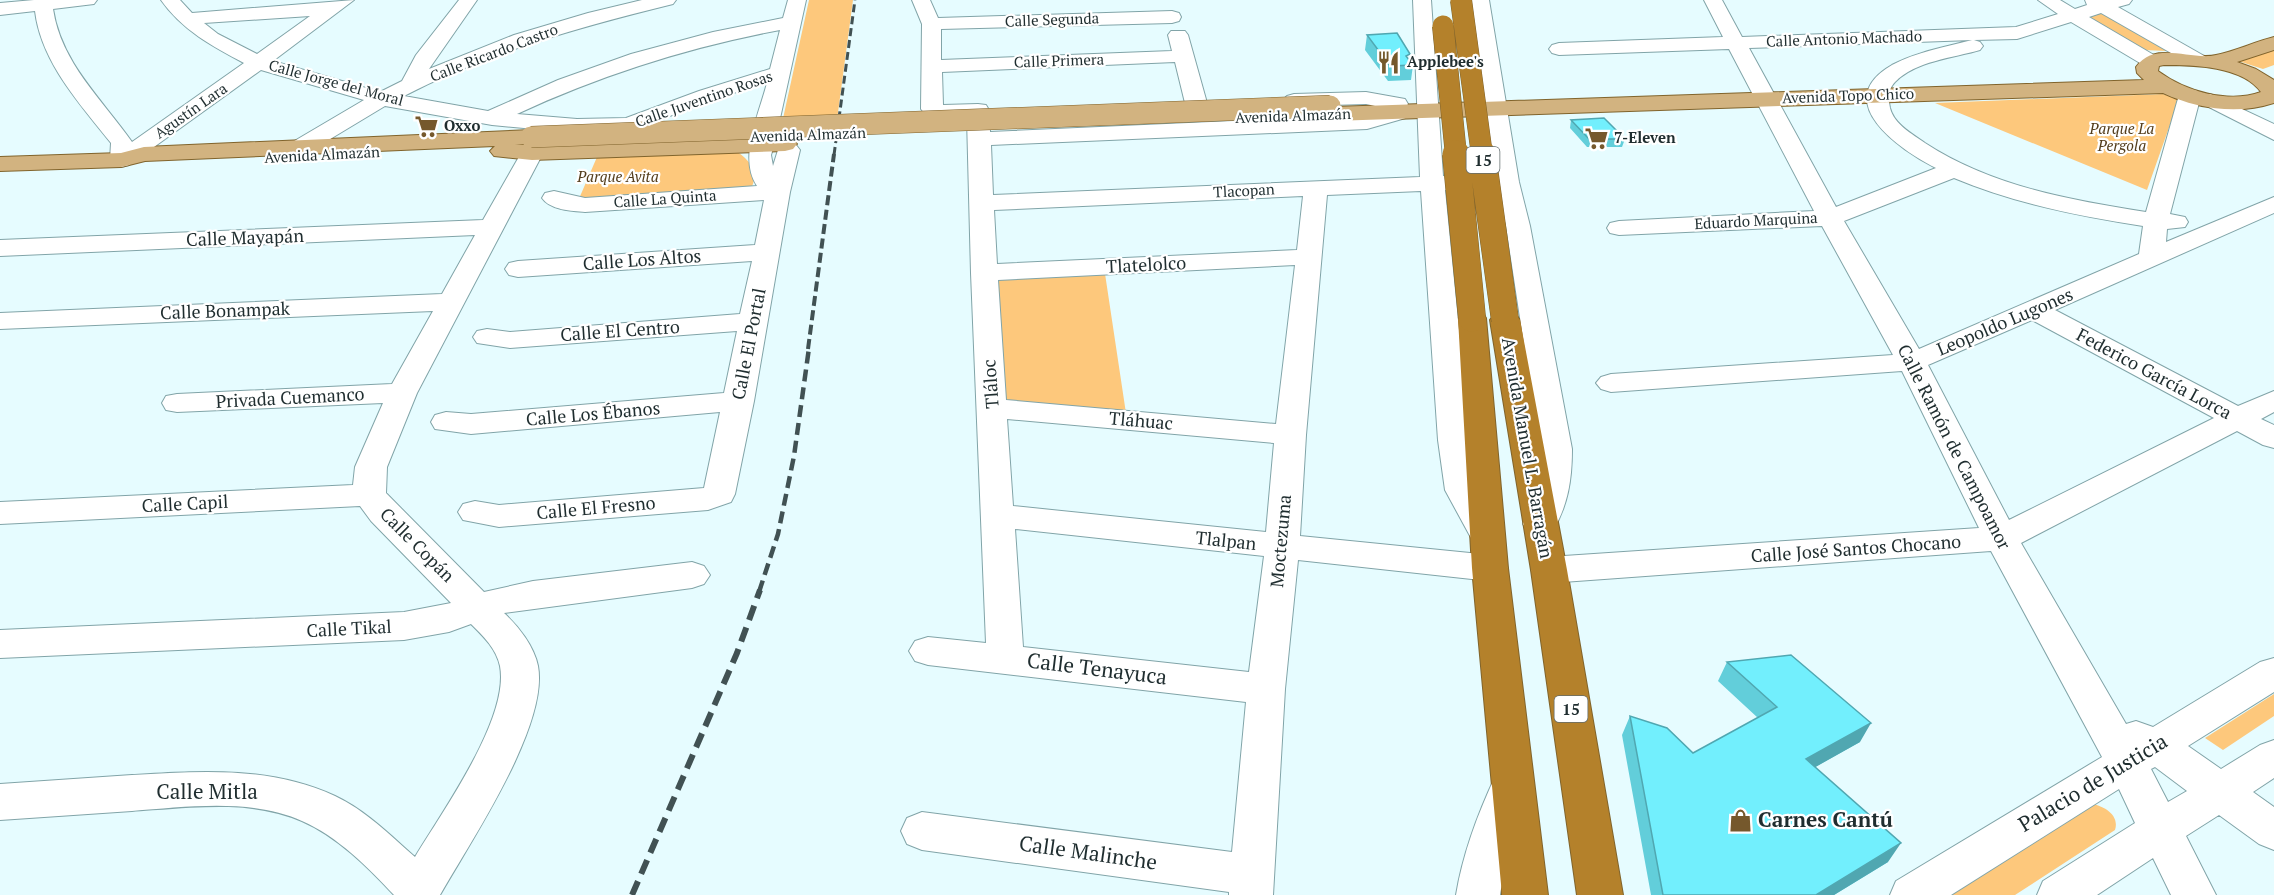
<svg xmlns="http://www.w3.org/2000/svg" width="2274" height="895" viewBox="0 0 2274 895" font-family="'PT Serif',serif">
<rect width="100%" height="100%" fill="#e6fcff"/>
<path fill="#fdc87c" d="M809,0H853L837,120L782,123Z
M2101,12L2168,51L2143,50L2085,17Z
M2274,48V65L2263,69L2238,61Z
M2163,94L2179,99L2147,190L1935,103Z
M734,150C748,157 760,173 751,188L578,201L597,157Z
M1104,267L1127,420L993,408L984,273Z
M2274,694V716L2223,750L2205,738Z
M2090,803C2103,806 2120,814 2115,830L2015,895H1943Z"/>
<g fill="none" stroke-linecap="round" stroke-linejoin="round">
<defs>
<path id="minor" d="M34,0H97L94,4L53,9C61,63 102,99 132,142L244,63C212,46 182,30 161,0H180L192,13L354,0L273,61L380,92L402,81L416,55L459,0H477L429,69L514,35L588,13L642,0H676L673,4C580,27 489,52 404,96L488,111L558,80L631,54L713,32L783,18L788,0H806L779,123L800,150L790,192L754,401L735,494L731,502L708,510L499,527L463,520L458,512L463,504L475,501L499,505L704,488L720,412L471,434L435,429L431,422L435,415L446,412L471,414L724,393L737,331L510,348L477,343L473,337L477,331L487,329L510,332L740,314L752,261L518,277L509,275L505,269L509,263L518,261L755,245L764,200L585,212C572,211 550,210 542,198L545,193L554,191L585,198L757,186C738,158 759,114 767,83L713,99L629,132L577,133L492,125L385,106L307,153L299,155L291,153L288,148L291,143L364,100L261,70L129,165L121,167L113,165L110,160L111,143C80,104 41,62 35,11L0,15V3ZM310,16L257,54L218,34L204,23ZM780,30L770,69L699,91L626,118L577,119L517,114C601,75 689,47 780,30ZM774,145L778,150L773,166L771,155Z
M912,0H930L938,18L1172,11L1179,13L1181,17L1179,21L1172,23L941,29V60L1172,51L1168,35L1171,31H1185L1188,35L1207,103L1204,108L1196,109L1188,108L1185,103L1175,62L942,72L943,105L978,104L986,105L989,110L990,132L1367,115L1389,109L1366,104L1294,106L1287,104L1283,100L1287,96L1294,94L1366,92L1405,99L1408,104L1406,107L1412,112L1409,117L1367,129L991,145L993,195L1420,177L1413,0H1431L1443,176L1460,178L1464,183L1460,188L1445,190L1470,440L1477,490L1505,539L1500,547L1488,551L1476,547L1445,490L1438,440L1421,191L1327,195L1306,435L1300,536L1490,555L1502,559L1508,568L1502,577L1490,581L1298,560L1285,689L1273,895H1229V892L922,850L907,844L901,831L907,818L922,812L1232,852L1246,702L928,665L915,661L909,651L915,641L928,637L986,643L971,273L967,118C953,118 931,123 921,109L922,24ZM1303,196L1297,250L997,264L994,210ZM1295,265L1276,424L1006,400L998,280ZM1007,419L1274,443L1266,532L1013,506ZM1015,529L1264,556L1249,672L1023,647Z
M1471,0H1489L1519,182L1530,226L1572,449C1572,480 1568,506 1552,532L1540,536L1528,532L1523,524L1537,488L1540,449L1506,226L1495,182Z
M1704,0H1722L1742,37L2016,27L2058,14L2038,0H2060L2075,9L2087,5L2085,0H2132L2129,4L2118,7L2206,57L2209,61L2206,65H2192L2101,13L2089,17L2159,58L2162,62L2159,66H2145L2071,22L2017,39L1974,40L1980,42L1983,46L1980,50C1953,58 1915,61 1895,82C1888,89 1888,99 1890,108C1894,124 1912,134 1925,143C1991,186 2069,200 2146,212L2179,95L2183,91L2190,89L2197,91L2201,95L2170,214L2185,217L2188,222L2185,227L2167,229L2166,242L2274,197V213L2055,310L2238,406L2274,391V412L2261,419L2274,425V448L2263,445L2237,431L2021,543L2126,724L2136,721L2153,727L2260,662L2274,658V692L2188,746L2221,769L2260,745L2274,740V778L2253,792L2274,807V850L2259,844L2219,815L2186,836L2216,895H2171L2153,858L2097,895H2037L2043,881L2135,823L2119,789L1951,895H1890L1896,881L2102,757L1991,551L1549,583L1537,579L1531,570L1537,561L1549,557L1979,528L1902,371L1611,392L1601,389L1596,383L1601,377L1611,374L1893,355L1822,226L1619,235L1610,233L1607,228L1610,223L1619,221L1814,211L1729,49L1559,55L1552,53L1549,49L1552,45L1559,43L1723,37ZM1972,40C1946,47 1916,52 1892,65C1829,101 1900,150 1936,168L1836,207L1749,48ZM1954,178C2014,203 2078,216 2143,226L2139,254L1919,349L1844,221ZM2032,320L2214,418L2009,520L1928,365ZM2155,767L2187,791L2168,802L2151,769Z
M2210,94L2274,124V140L2203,104L2199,100L2203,96Z
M542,138L550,140L553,145L541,157L417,393L387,467L386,493L484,592L533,581L692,562L704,566L710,575L704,584L692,588L504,613C518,626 534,646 538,666C549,726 470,842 440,895H394C369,868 337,836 302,821C250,798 187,807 132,811C88,814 44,817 0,820V784C44,781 88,778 132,775C202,771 270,766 335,796C365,810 390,835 415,857C442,812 510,718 500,666C496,648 483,636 471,624L449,632L404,640L0,658V630L404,612L451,603L371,521L360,506L0,524V502L353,485L355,467L383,403L177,412L166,410L162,403L166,396L177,394L392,384L433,311L0,329V313L442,294L475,235L0,256V240L483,220L524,148L534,140Z
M1511,769L1526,775L1532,787L1506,859L1500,895H1456C1463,853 1478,813 1496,775Z"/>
<path id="major" d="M2274,37V50L2237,62L2256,69L2274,80V103C2238,115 2197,109 2163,93L1333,121L1325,119L1322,114L1325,109L1333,107L2144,80L2137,73L2136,67C2155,40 2191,61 2216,55C2236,51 2254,42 2274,37ZM2164,65C2194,65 2242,66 2261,92C2228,104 2185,91 2158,71L2159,66Z
M531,130L539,132L543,137L539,142L515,145L785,137L793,139L797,144L793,149L785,151L532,160L494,156L490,151L495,146L145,161L121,167L0,171V157L121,153L144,147Z"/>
<path id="highway" d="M1472,309L1482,312L1486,318L1508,568L1548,895H1502L1472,568L1458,318L1462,312Z
M1505,311L1515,314L1520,320L1567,570L1623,895H1577L1531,570L1490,320L1495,314Z"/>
</defs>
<use href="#minor" stroke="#81a4a8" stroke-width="2"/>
<use href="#major" stroke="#80642c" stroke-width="2"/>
<use href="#highway" stroke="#80642c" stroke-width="2"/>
<use href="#minor" fill="#fff" fill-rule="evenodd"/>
<use href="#major" fill="#d2b380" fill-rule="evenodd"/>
<use href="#highway" fill="#b4812b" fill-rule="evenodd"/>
<path stroke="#415153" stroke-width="3" stroke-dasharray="8 4" stroke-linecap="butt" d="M834,155L855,0"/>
<path stroke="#415153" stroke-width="4" stroke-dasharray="10 4.5" stroke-linecap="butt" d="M808,349L834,154"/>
<path stroke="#415153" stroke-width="4.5" stroke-dasharray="12 6" stroke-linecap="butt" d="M759,592L778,534L794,456L809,348"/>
<path stroke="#415153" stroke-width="6" stroke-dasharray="15 8" stroke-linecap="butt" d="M632,895L737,653L760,590"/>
<defs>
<path id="major-bridge" d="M531,137L1330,106"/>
<path id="highway-bridge-far1" d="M1461,0L1482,155
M1443,26L1456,155"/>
<path id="highway-bridge" d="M1456,154L1472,318
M1482,154L1505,320"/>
</defs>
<use href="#major-bridge" stroke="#80642c" stroke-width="22" stroke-linecap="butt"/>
<use href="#highway-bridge-far1" stroke="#80642c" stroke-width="22" stroke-linecap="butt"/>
<use href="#highway-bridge" stroke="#80642c" stroke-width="28" stroke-linecap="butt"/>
<use href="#major-bridge" stroke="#d2b380" stroke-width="21"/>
<use href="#highway-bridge-far1" stroke="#b4812b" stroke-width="21"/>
<use href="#highway-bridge" stroke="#b4812b" stroke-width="27"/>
</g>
<path fill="#62ceda" d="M1367,35L1410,60L1413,65L1411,80L1388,81L1365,50Z
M1571,120L1625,139L1622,147H1587L1570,128Z
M1727,662L1860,742L1815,767L1888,862L1834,895H1651L1622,735L1630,716L1693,753L1758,718L1718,681Z"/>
<path fill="#50a7b1" d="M1871,723L1860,742L1796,778L1806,759Z
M1901,843L1888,862L1834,895H1816Z"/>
<path fill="#72effd" stroke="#50a7b1" stroke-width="1.5" d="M1397,33L1410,54L1406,56L1413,65L1390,66L1367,35Z
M1604,118L1625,139H1589L1571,120Z
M1791,655L1871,723L1806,759L1901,843L1816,895H1663L1630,716L1667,728L1693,753L1777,707L1727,662Z"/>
<defs>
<symbol id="restaurant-bare" viewBox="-9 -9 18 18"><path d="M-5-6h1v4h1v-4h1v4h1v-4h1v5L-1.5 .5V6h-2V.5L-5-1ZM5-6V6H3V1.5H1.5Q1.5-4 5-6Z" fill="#75582c" stroke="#fff" stroke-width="2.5" paint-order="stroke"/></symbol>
<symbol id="supermarket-bare" viewBox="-9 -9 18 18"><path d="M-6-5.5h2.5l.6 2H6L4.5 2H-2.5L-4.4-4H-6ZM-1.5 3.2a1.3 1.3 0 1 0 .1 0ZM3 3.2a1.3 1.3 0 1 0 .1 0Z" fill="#75582c" stroke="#fff" stroke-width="2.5" paint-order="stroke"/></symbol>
<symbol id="shop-bare" viewBox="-9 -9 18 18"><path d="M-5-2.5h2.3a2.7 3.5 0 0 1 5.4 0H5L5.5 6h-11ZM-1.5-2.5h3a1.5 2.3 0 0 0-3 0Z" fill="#75582c" stroke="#fff" stroke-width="2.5" paint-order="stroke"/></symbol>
</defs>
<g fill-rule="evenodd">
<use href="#restaurant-bare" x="1372" y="46" width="33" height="33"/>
<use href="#supermarket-bare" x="410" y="110" width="33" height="33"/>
<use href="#supermarket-bare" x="1580" y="122" width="33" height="33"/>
<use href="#shop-bare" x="1724" y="804" width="33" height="33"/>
</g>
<g text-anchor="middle" stroke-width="4.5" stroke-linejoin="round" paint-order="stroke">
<g font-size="15" fill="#1f2d2f" stroke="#fff">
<text transform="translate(1052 20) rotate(-2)" y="5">Calle Segunda</text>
<text transform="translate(1844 39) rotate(-2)" y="5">Calle Antonio Machado</text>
<text transform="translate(494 53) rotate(-21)" y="5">Calle Ricardo Castro</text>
<text transform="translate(1059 61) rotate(-2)" y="5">Calle Primera</text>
<text transform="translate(336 83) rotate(15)" y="5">Calle Jorge del Moral</text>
<text transform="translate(1848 96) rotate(-2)" y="5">Avenida Topo Chico</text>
<text transform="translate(704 99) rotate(-19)" y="5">Calle Juventino Rosas</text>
<text transform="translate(191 111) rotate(-35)" y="5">Agustín Lara</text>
<text transform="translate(1293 116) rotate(-2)" y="5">Avenida Almazán</text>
<text transform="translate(808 135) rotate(-2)" y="5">Avenida Almazán</text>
<text transform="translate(322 155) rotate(-3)" y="5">Avenida Almazán</text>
<text transform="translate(1244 191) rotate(-3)" y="5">Tlacopan</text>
<text transform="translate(665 199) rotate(-4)" y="5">Calle La Quinta</text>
<text transform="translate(1756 221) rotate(-3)" y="5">Eduardo Marquina</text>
</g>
<g font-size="15" font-weight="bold" fill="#1f2d2f" stroke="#fff" text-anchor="start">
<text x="1407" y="67">Applebee's</text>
<text x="444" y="131">Oxxo</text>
<text x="1614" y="143">7-Eleven</text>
</g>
<g font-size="15" font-style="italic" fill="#533d1c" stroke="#fff">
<text x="2122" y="134">Parque La<tspan x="2122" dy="17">Pergola</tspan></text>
<text x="618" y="182">Parque Avita</text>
</g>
<g fill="#fff" stroke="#626c6d" stroke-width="1.5">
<rect x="1466.5" y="147" width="33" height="26" rx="4.5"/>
<rect x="1554.5" y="696" width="33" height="26" rx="4.5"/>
</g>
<g font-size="16" font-weight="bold" fill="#1f2d2f">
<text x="1483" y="166">15</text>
<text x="1571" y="715">15</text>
</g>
<g font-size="18" fill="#1f2d2f" stroke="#fff">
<text transform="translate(245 238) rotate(-2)" y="6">Calle Mayapán</text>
<text transform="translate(642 260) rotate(-4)" y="6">Calle Los Altos</text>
<text transform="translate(1146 265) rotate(-3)" y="6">Tlatelolco</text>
<text transform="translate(225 311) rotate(-2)" y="6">Calle Bonampak</text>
<text transform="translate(2005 322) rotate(-23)" y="6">Leopoldo Lugones</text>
<text transform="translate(620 331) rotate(-4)" y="6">Calle El Centro</text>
<text transform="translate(749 344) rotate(-79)" y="6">Calle El Portal</text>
<text transform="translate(2154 374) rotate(28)" y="6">Federico García Lorca</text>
<text transform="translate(991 384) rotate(-94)" y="6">Tláloc</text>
<text transform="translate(290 398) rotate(-3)" y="6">Privada Cuemanco</text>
<text transform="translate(593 414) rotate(-5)" y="6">Calle Los Ébanos</text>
<text transform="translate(1141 421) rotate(5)" y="6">Tláhuac</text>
<text transform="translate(1954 447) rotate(63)" y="6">Calle Ramón de Campoamor</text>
<text transform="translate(1527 448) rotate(80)" y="6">Avenida Manuel L. Barragán</text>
<text transform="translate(185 504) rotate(-3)" y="6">Calle Capil</text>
<text transform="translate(596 508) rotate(-5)" y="6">Calle El Fresno</text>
<text transform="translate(1226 541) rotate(6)" y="6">Tlalpan</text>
<text transform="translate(1281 541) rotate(-85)" y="6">Moctezuma</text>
<text transform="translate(417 545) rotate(45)" y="6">Calle Copán</text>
<text transform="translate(1856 549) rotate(-4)" y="6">Calle José Santos Chocano</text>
<text transform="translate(349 629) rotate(-3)" y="6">Calle Tikal</text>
</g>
<g font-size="21" fill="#1f2d2f" stroke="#fff">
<text transform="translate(1097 669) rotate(7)" y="7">Calle Tenayuca</text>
<text transform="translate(2093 783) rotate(-31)" y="7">Palacio de Justicia</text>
<text x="207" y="799">Calle Mitla</text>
<text transform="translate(1088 853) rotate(8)" y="7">Calle Malinche</text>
</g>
<g font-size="21" font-weight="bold" fill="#1f2d2f" stroke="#fff" text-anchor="start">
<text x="1758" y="827">Carnes Cantú</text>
</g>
</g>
</svg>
